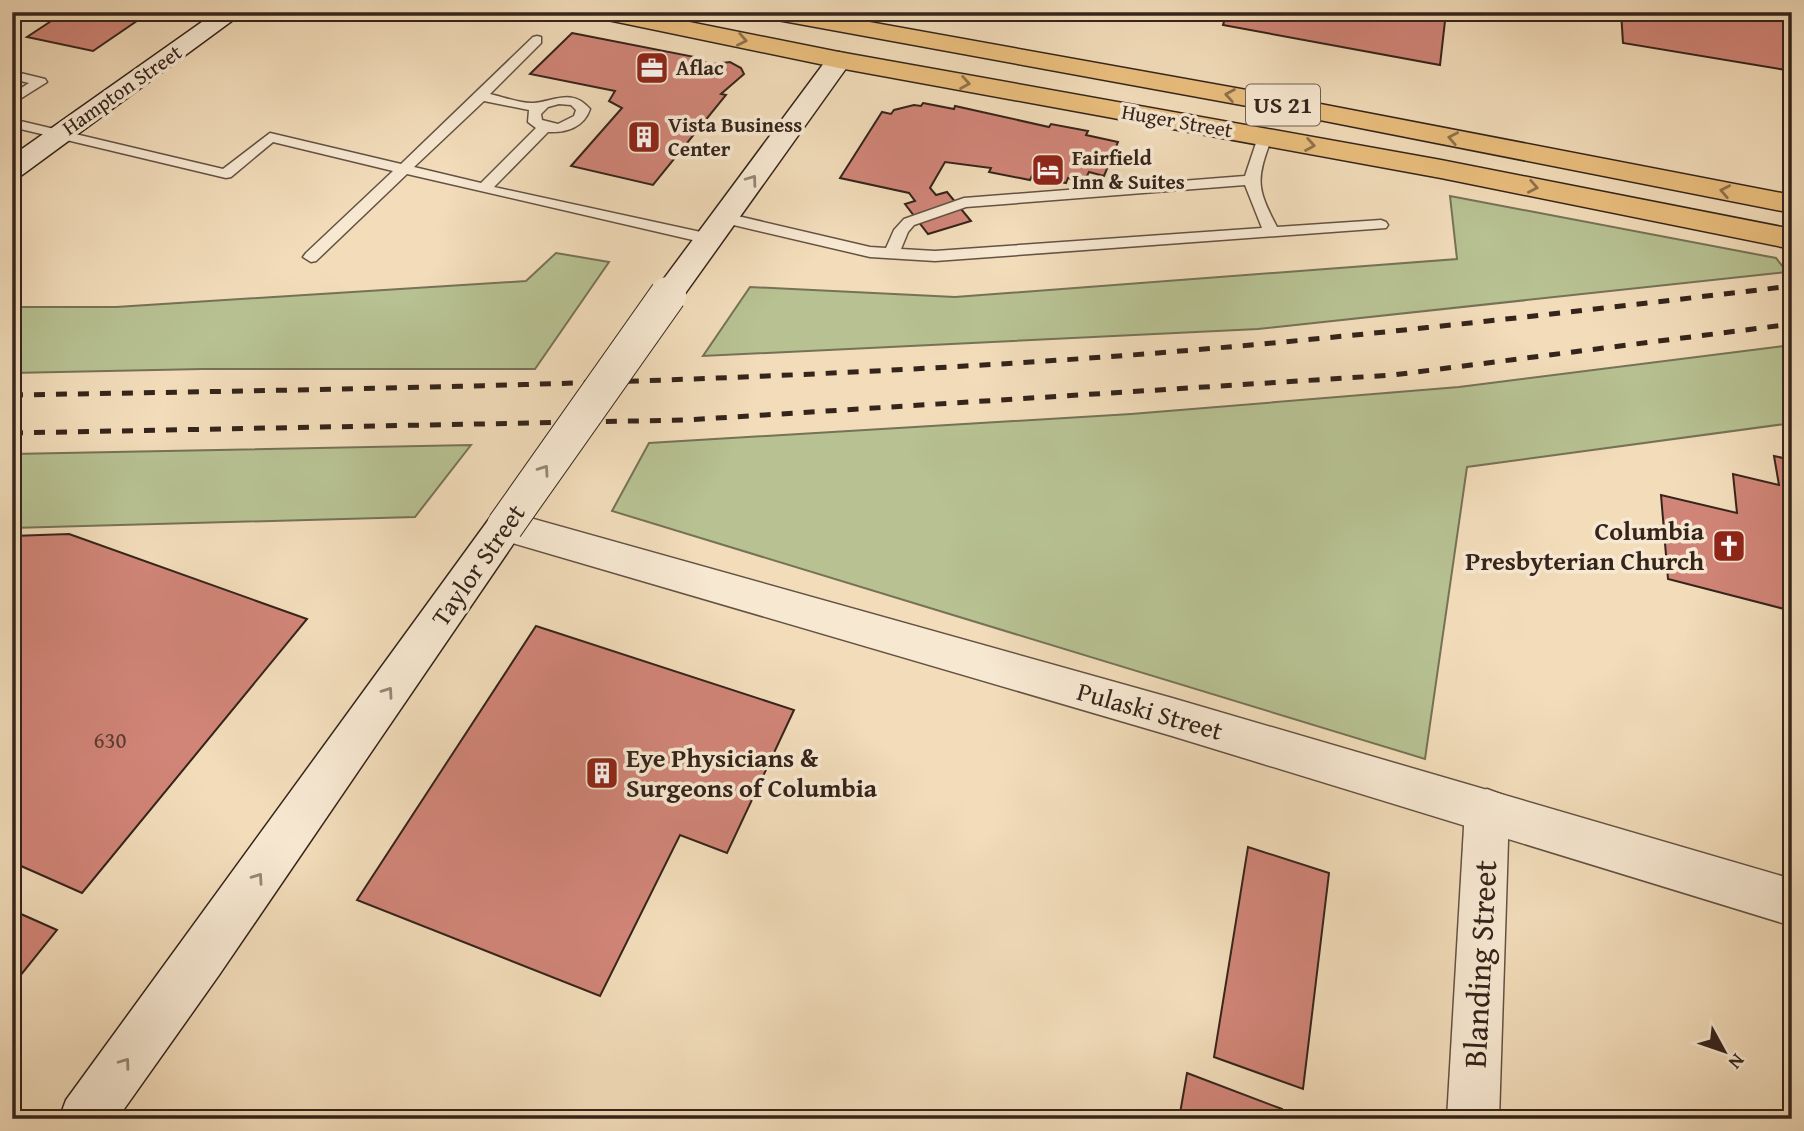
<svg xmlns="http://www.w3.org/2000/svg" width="1804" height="1131" viewBox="0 0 1804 1131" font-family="'Gentium Book Plus',serif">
<rect width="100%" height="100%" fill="#f2dcba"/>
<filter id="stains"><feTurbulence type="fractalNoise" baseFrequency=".00286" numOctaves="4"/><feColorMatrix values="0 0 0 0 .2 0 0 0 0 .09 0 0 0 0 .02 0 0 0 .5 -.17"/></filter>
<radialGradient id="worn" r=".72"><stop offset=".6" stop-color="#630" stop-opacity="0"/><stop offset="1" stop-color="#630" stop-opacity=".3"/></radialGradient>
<path fill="#b7c192" stroke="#767256" stroke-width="2" d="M1450,196L1776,258L1787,272L1258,329L703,356L750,287L955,297L1457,259Z
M556,253L609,262L535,369H203L12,373V307H116L526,281Z
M1792,345V423L1467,467L1425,759L612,511L649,443L1131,414L1459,387Z
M471,445L415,517L12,528V454Z"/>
<path fill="#d18578" stroke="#35241b" stroke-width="2" d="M65,12H150L93,51L27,37Z
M1227,12H1446L1440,65L1223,25Z
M1621,12H1792V71L1623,43Z
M572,33L700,58L697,61L713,64L730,62L741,68L744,74L721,94L726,95L653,185L571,166L622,108L609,101L615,91L530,74Z
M923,103L954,109L955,106L1049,127L1051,124L1088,131L1086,135L1118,142L1104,176L1089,172L1084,182L1068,178L1066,183L1032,176L1030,180L989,172L991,168L945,162L930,188L936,195L947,192L971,221L928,234L905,204L915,201L909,193L840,178L882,112L891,114L894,110L914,105L921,106Z
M1774,456L1792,460V611L1668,579L1661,495L1737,513L1733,474L1779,485Z
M69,534L307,619L82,893L12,862V536Z
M536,626L794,710L727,853L680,835L600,996L357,900Z
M1248,847L1329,873L1303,1089L1214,1057Z
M12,910L57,930L12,986Z
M1187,1073L1282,1109L1281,1119H1179Z"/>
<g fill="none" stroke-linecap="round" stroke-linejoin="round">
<defs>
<path id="service" d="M12,12H21L12,18Z
M537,36L541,37V43L490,94C503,97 522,104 534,103C555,101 572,88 590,109C584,127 567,133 548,132L494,187L710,234L718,239L715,242L710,244L407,174L316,261L311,262L303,257L306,253L393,171L273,142L231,177L226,178L12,127V119L223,169L270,133L401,164L533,37ZM484,101L529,110L528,122L536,128L481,183L414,167ZM559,104L571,105L576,110L574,116L558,124L542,120L541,114L548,107Z
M12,71L45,79L47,82L12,104V94L29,83L12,79Z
M1265,133L1272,137C1256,180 1256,187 1277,227L1381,220L1386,222L1388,225L1386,228L935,261L870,257L725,223L718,218L725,213L870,247L886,248L894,230L904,219L964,198L1245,176L1258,137ZM1245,185L1262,228L935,251L901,249L908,232L914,225L966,207Z"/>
<path id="minor" d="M1487,789L1503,795L1509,810L1499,1119H1447L1465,810L1471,795Z"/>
<path id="tertiary" d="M505,511L1172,698L1792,879V926L1172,736L492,537L486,526L492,515Z"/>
<path id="secondary" d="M216,12H244L22,175L12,177V156Z
M839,52L848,55L852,60L679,302L668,306L657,302L652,295L657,288L830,55Z
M505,511L518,515L524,526L518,537L219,975L117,1119H59L66,1100L492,515Z"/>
<path id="trunk" d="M591,12H640L839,52L1441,160L1792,229V249L1441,178L839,68L603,19L594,17Z
M760,12H814L1269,94L1792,195V213L1269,110L772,19L763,17Z"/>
</defs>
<use href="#service" stroke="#645243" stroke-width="3"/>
<use href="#minor" stroke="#645243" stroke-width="3"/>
<use href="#tertiary" stroke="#645243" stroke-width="3"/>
<use href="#secondary" stroke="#35241b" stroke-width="3"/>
<use href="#trunk" stroke="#35241b" stroke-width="3"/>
<use href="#service" fill="#f7e8d2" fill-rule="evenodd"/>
<use href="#minor" fill="#f7e8d2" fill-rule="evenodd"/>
<use href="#tertiary" fill="#f7e8d2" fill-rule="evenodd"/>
<use href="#secondary" fill="#f7e8d2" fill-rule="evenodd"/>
<use href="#trunk" fill="#e9be7d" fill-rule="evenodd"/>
<path stroke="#35241b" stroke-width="5" stroke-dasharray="11 11" stroke-linecap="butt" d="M12,395C376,389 742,383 1105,357C1335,340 1563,313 1792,286
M12,433L686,420L1393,375L1792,324"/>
<defs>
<path id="secondary-bridge" d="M505,526L668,295"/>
</defs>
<use href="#secondary-bridge" stroke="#35241b" stroke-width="38" stroke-linecap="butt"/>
<use href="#secondary-bridge" stroke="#f7e8d2" stroke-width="36"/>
</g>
<defs><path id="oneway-chevron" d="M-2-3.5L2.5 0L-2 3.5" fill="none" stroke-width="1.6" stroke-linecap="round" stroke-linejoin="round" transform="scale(1.75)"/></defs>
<g stroke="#8f714c">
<use href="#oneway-chevron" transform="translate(742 40) rotate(11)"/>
<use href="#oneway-chevron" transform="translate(965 83) rotate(10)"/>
<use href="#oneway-chevron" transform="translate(1230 95) rotate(-170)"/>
<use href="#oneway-chevron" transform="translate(1453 138) rotate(-169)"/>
<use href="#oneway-chevron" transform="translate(1310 145) rotate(10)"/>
<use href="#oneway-chevron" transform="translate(1533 187) rotate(11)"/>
<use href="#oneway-chevron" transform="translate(1725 191) rotate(-169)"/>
</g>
<g stroke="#968676">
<use href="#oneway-chevron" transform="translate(752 180) rotate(-54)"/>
<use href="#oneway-chevron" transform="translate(544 470) rotate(-55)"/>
<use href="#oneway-chevron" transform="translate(388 692) rotate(-55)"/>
<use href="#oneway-chevron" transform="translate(258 878) rotate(-55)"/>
<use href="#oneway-chevron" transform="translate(125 1063) rotate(-54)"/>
</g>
<defs>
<symbol id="office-square" viewBox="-11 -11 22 22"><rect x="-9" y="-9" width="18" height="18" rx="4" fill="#8f2418" stroke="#f7e8d2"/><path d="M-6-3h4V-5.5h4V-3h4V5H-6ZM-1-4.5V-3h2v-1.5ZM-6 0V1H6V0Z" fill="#fff"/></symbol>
<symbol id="building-square" viewBox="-11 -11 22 22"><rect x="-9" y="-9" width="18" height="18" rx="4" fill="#8f2418" stroke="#f7e8d2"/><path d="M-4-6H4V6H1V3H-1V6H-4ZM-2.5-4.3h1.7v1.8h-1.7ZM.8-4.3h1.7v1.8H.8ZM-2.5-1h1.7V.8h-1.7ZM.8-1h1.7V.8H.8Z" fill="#fff"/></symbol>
<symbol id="hotel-square" viewBox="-11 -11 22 22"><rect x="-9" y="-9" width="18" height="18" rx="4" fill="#8f2418" stroke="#f7e8d2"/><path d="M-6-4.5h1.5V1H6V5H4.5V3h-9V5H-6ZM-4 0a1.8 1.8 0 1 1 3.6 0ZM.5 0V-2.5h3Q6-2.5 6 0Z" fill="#fff"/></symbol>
<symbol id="church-square" viewBox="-11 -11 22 22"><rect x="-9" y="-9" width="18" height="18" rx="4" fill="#8f2418" stroke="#f7e8d2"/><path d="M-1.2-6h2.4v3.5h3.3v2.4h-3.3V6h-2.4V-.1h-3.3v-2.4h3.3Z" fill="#fff"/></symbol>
</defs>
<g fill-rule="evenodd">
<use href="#office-square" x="633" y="49" width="38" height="38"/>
<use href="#building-square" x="625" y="118" width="38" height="38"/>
<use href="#hotel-square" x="1029" y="151" width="38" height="38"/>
<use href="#church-square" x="1710" y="527" width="38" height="38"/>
<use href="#building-square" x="583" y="754" width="38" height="38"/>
</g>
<g text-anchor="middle" stroke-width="7" stroke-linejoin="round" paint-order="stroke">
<g font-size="21" font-weight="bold" fill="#35241b" stroke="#f7e8d2" text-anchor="start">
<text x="676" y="75">Aflac</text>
<text x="668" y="132">Vista Business<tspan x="668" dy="24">Center</tspan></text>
<text x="1072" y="165">Fairfield<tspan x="1072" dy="24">Inn &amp; Suites</tspan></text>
</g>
<g font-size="21" fill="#35241b" stroke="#f7e8d2">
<text transform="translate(122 90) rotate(-35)" y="7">Hampton Street</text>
<text transform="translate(1177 121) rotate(10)" y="7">Huger Street</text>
</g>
<g font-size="23" fill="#5c3c32">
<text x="110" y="748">630</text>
</g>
<rect fill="#f7e8d2" stroke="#6f5f52" stroke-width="2" x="1246" y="84.5" width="74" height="41" rx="5"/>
<g font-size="24" font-weight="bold" fill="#35241b">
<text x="1283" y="113">US 21</text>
</g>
<g font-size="26" font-weight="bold" fill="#35241b" stroke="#f7e8d2" text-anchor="end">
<text x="1704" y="540">Columbia<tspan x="1704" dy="30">Presbyterian Church</tspan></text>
<text x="626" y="767" text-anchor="start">Eye Physicians &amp;<tspan x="626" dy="30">Surgeons of Columbia</tspan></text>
</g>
<g font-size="26" fill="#35241b" stroke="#f7e8d2">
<text transform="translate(478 565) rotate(-55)" y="9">Taylor Street</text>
<text transform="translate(1150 711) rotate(16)" y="9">Pulaski Street</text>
</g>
<g font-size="32" fill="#35241b" stroke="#f7e8d2">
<text transform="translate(1480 964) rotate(-87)" y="11">Blanding Street</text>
</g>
</g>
<rect width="1804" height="1131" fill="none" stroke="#f2dcba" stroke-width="42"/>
<rect x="14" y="14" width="1776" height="1103" fill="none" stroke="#35241b" stroke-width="3.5"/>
<rect x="21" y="21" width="1762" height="1089" fill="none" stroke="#35241b" stroke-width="2"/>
<g transform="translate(1724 1051) rotate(130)" stroke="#f7e8d2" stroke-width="5" paint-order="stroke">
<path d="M0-5L12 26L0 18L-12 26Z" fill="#35241b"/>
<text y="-10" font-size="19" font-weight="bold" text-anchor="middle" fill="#35241b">N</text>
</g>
<rect width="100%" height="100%" filter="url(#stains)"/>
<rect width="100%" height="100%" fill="url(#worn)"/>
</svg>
